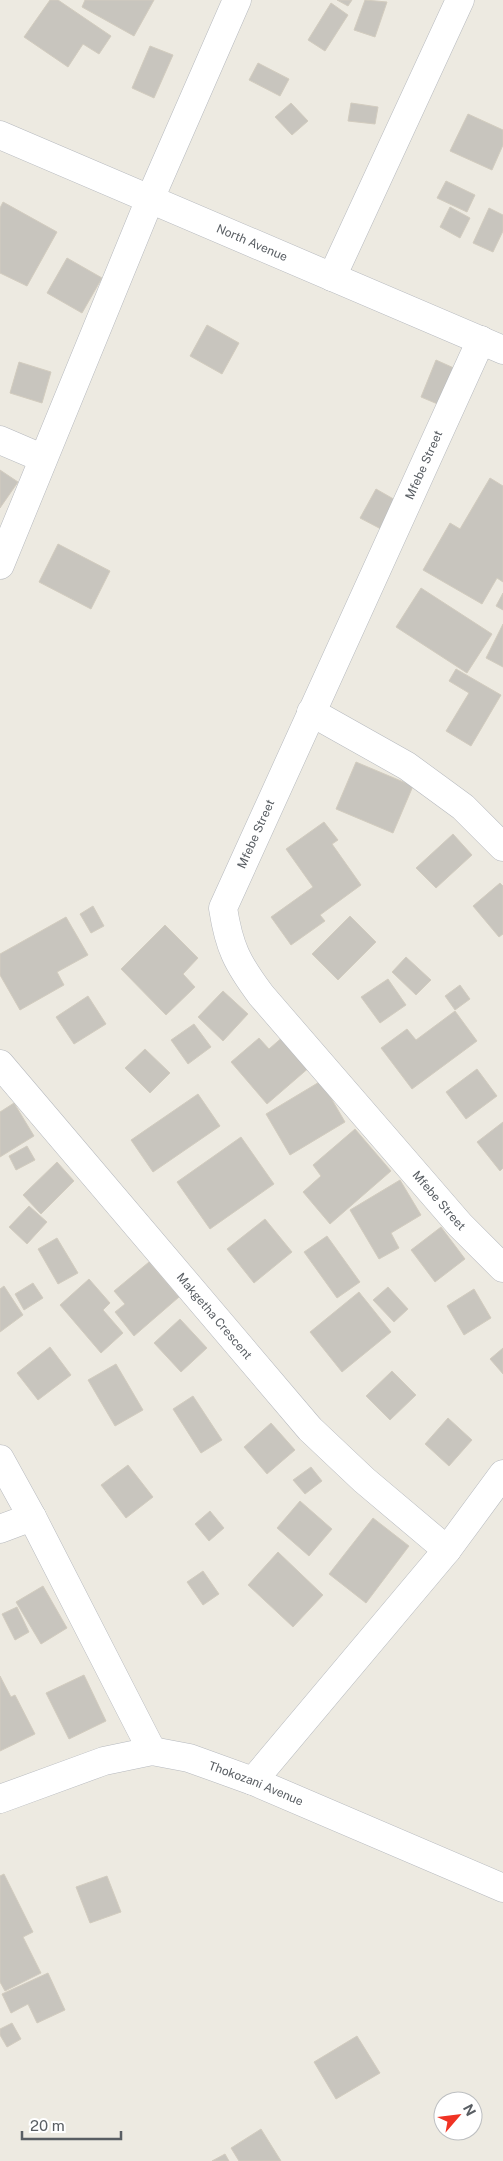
<svg xmlns="http://www.w3.org/2000/svg" width="503" height="2161" viewBox="0 0 503 2161" font-family="'Public Sans',sans-serif">
<rect width="100%" height="100%" fill="#edeae1"/>
<path fill="#c8c5be" stroke="#d2ccbf" d="M50,0H58L111,36L99,54L83,44L68,67L24,37Z
M85,0H154L134,36L82,7Z
M337,0H352L348,6Z
M365,0L387,2L375,37L354,30Z
M331,3L348,15L325,51L308,40Z
M150,46L173,55L154,98L132,88Z
M258,63L289,79L280,96L249,80Z
M291,103L308,121L292,135L275,117Z
M351,103L378,107L375,124L348,121Z
M468,114L503,130V145L492,170L450,151Z
M446,181L475,195L467,212L437,198Z
M3,202L57,232L27,286L0,273V208Z
M450,207L470,218L460,238L440,227Z
M489,208L503,215V231L493,252L473,243Z
M67,258L102,278L82,313L47,293Z
M207,325L239,343L222,374L190,356Z
M436,360L456,369L440,405L421,397Z
M19,362L51,372L42,403L10,393Z
M0,470L18,482L0,508Z
M490,478L503,486V582L497,578L482,604L423,570L450,523L460,529Z
M376,489L397,501L381,529L360,518Z
M58,544L110,571L91,609L39,582Z
M421,588L492,634L467,673L396,627Z
M503,593V610L496,606Z
M503,624V667L486,658Z
M456,669L501,695L471,746L446,731L469,693L449,681Z
M356,762L413,786L393,833L336,809Z
M324,822L338,840L332,844L361,885L320,915L325,921L291,945L271,917L313,887L286,849Z
M453,834L472,855L436,888L416,868Z
M500,883L503,886V934L499,937L473,906Z
M93,906L104,926L91,933L80,914Z
M350,916L376,942L338,980L312,954Z
M66,917L88,955L57,972L64,985L20,1010L0,975V954Z
M165,925L198,958L183,974L195,987L166,1015L121,969Z
M406,957L431,980L416,995L392,972Z
M388,979L406,1005L380,1023L361,997Z
M460,985L470,999L455,1010L445,996Z
M223,991L248,1014L223,1041L198,1017Z
M88,996L106,1024L74,1044L56,1017Z
M455,1011L477,1041L412,1089L381,1048L407,1029L416,1040Z
M194,1024L211,1047L188,1064L171,1040Z
M285,1035L311,1066L267,1104L231,1062L259,1038L269,1049Z
M145,1049L170,1073L150,1093L125,1068Z
M477,1069L497,1096L466,1119L446,1092Z
M321,1081L345,1122L290,1155L266,1114Z
M198,1094L220,1126L153,1172L131,1140Z
M14,1103L34,1136L0,1157V1112Z
M503,1122V1168L500,1171L477,1142Z
M355,1129L391,1171L330,1224L303,1192L321,1176L313,1165Z
M241,1137L274,1184L210,1229L177,1182Z
M27,1146L35,1160L16,1170L9,1156Z
M57,1162L74,1181L41,1214L23,1195Z
M400,1180L421,1215L391,1233L399,1248L379,1259L350,1210Z
M29,1206L47,1222L27,1244L9,1227Z
M265,1219L292,1252L254,1283L227,1249Z
M441,1227L465,1259L435,1282L411,1250Z
M327,1236L360,1282L337,1298L304,1252Z
M57,1238L78,1273L58,1284L38,1249Z
M149,1262L179,1297L134,1336L115,1312L125,1304L114,1291Z
M89,1279L110,1303L103,1310L123,1333L101,1353L60,1305Z
M33,1283L43,1298L24,1310L15,1294Z
M4,1286L23,1315L0,1332V1289Z
M388,1287L408,1309L394,1322L373,1300Z
M474,1289L491,1318L464,1335L447,1306Z
M359,1292L391,1332L342,1372L310,1332Z
M180,1319L207,1348L181,1372L154,1343Z
M50,1347L71,1375L38,1400L17,1373Z
M503,1348V1374L490,1359Z
M116,1364L143,1410L115,1426L88,1380Z
M392,1371L416,1395L390,1420L366,1396Z
M193,1396L222,1440L201,1453L173,1409Z
M448,1418L472,1440L449,1466L425,1444Z
M271,1423L295,1450L267,1474L244,1447Z
M128,1465L153,1497L126,1518L101,1485Z
M311,1467L322,1481L305,1494L293,1480Z
M300,1501L332,1529L309,1556L277,1528Z
M210,1511L224,1528L209,1541L195,1524Z
M373,1518L409,1546L366,1603L329,1574Z
M278,1552L323,1595L293,1627L248,1585Z
M203,1571L219,1594L203,1605L187,1582Z
M43,1586L67,1628L41,1644L16,1602Z
M17,1607L29,1632L15,1640L2,1614Z
M84,1675L106,1721L69,1739L46,1693Z
M0,1676L11,1697L15,1695L35,1734L0,1751Z
M4,1874L33,1932L23,1937L41,1973L5,1991L0,1982V1876Z
M107,1876L121,1912L90,1923L76,1887Z
M48,1973L65,2010L37,2023L28,2004L11,2013L2,1994Z
M12,2023L21,2039L7,2047L0,2035V2029Z
M357,2036L380,2073L336,2099L314,2062Z
M261,2129L281,2161H239L231,2148Z
M225,2154L229,2161H212Z"/>
<g fill="none" stroke-linecap="round" stroke-linejoin="round">
<defs>
<g id="minor">
<path d="M332,277L460,0"/>
<path id="s1" d="M481,340L223,908C229,947 237,963 261,995L460,1225L503,1268"/>
<path d="M0,440L42,458"/>
<path d="M0,565L150,199L237,0"/>
<path d="M311,712L407,766L463,807L503,847"/>
<path id="s2" d="M0,1064L310,1429L364,1480L447,1550"/>
<path d="M0,1459L32,1517L152,1751"/>
<path d="M0,1529L32,1517"/>
<path d="M253,1781L447,1550L503,1474"/>
<path id="s3" d="M0,1799L104,1761L152,1751L189,1758L253,1781L503,1888"/>
</g>
<g id="tertiary">
<path id="s4" d="M0,135L503,350"/>
</g>
</defs>
<use href="#minor" stroke="#b6b9be" stroke-width="29"/>
<use href="#tertiary" stroke="#b6b9be" stroke-width="29"/>
<use href="#minor" stroke="#fff" stroke-width="28"/>
<use href="#tertiary" stroke="#fff" stroke-width="28"/>
</g>
<g text-anchor="middle" stroke-width="4.5" stroke-linejoin="round" paint-order="stroke">
<g font-size="12" fill="#595e63" stroke="#fff">
<text dy="4" stroke="none"><textPath href="#s4" startOffset="274">North Avenue</textPath></text>
<text transform="translate(424 465) rotate(-66)" y="4">Mfebe Street</text>
<text transform="translate(256 834) rotate(-66)" y="4">Mfebe Street</text>
<text dy="4" stroke="none"><textPath href="#s1" startOffset="992">Mfebe Street</textPath></text>
<text dy="4" stroke="none"><textPath href="#s2" startOffset="331">Makgetha Crescent</textPath></text>
<text dy="4" stroke="none"><textPath href="#s3" startOffset="269">Thokozani Avenue</textPath></text>
</g>
</g>
<g transform="translate(458 2116) rotate(62)"><circle r="24" fill="#ffffff" stroke="#bdbfc1"/>
<path d="M0-4L9 19L0 12L-9 19Z" fill="#f03324"/>
<text y="-8" font-size="14" font-weight="bold" text-anchor="middle" fill="#595e63">N</text>
</g>
<path d="M22 2131v8h99v-8" fill="none" stroke="#595e63" stroke-width="2.5"/>
<text x="30" y="2131" font-size="15" fill="#595e63" stroke="#ffffff" stroke-width="4" paint-order="stroke">20 m</text>
</svg>
